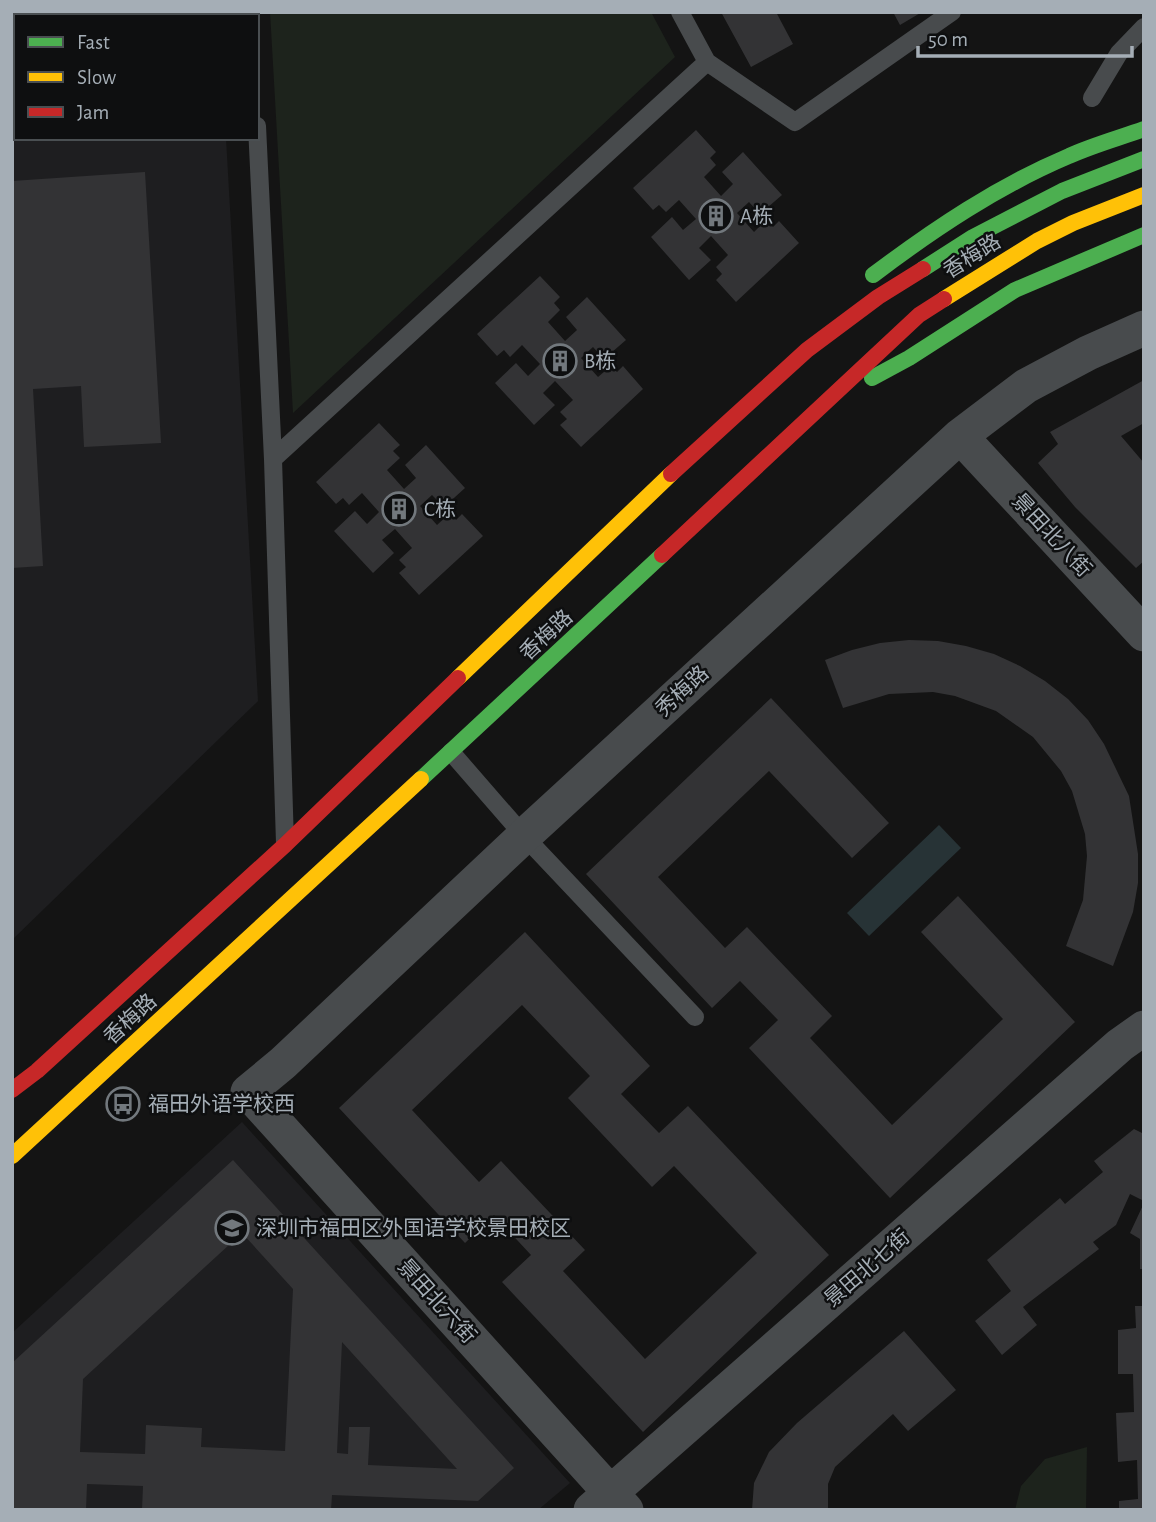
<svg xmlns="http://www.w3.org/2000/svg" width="1156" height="1522" viewBox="0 0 1156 1522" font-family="'Alegreya Sans','Noto Sans SC',sans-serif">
<rect width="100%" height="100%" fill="#141414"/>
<path fill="#1e1e20" d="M12,134H16V138H226L258,701L12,940Z
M242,1122L570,1483L538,1510H12V1333Z"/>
<path fill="#1d231c" d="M270,12H651L675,57L293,413Z
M1087,1447L1086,1510H1015L1021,1486L1045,1459Z"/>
<path fill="#273336" d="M939,825L961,848L869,936L847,913Z"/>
<path fill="#333335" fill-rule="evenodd" d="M54,12H100L101,16H54Z
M176,12H223V16H177Z
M721,12H776L793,44L751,67Z
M893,12H922L900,25Z
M696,130L716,152L710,158L716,165L704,177L721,196L733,184L722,172L743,152L782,195L760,214L749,202L737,213L754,232L766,220L773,227L779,221L799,243L736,302L716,280L722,274L716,267L728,255L711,236L699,248L711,260L689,280L651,237L672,217L683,230L696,219L679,200L666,212L659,205L653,210L633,188Z
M145,172L161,443L84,447L81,386L33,389L43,566L12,568V181Z
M540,276L560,297L554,303L560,310L548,322L565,341L577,330L566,317L587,297L626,340L604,359L593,347L581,358L598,377L611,366L617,372L623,366L643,389L581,447L560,425L567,419L560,412L573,400L555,381L543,393L555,405L534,425L495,383L516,363L528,376L540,364L522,345L510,357L504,350L497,356L477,334Z
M1144,380V423L1121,436L1144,463V561L1136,568L1075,507L1038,463L1058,444L1050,432Z
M379,423L400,445L393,451L400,458L387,470L404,489L416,478L405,465L426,445L465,488L444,507L432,495L420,506L437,525L450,513L456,520L462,514L483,536L419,595L399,573L406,567L399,560L412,548L395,529L382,540L394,553L373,573L334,531L355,511L367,524L379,512L362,493L349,505L343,498L336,504L316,482Z
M909,640L938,641L966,646L994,654L1020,666L1045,681L1068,699L1088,720L1104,744L1129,796L1138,854V883L1133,912L1113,966L1066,946L1083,900L1087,856L1085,834L1072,791L1061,771L1033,737L996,711L955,696L933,692L889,694L843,708L825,660L852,650L880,643Z
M771,698L889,823L852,858L769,771L658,877L725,948L747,927L832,1016L810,1038L892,1125L1003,1019L921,932L958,896L1075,1022L890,1198L749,1048L778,1020L740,981L712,1008L586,874Z
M525,932L650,1066L621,1094L659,1133L688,1106L829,1255L643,1432L502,1282L531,1255L494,1215L465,1243L339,1108ZM522,1005L590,1076L568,1098L652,1187L674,1166L757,1253L645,1359L563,1271L585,1250L501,1161L479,1182L412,1110Z
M1134,1129L1144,1134V1201L1130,1194L1116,1225L1093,1242L1099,1249L1023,1307L1037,1325L1002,1355L975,1321L1011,1291L987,1260L1060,1198L1065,1204L1103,1172L1094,1161Z
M233,1160L514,1468L478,1501L332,1495L331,1510H142L143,1486L87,1484L86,1510H12V1363ZM242,1233L293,1289L285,1451L201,1447L202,1428L146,1425L145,1454L80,1452L83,1379ZM342,1342L457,1469L368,1465L370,1427H349L348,1454L337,1453Z
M1144,1203V1269H1140V1239L1130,1233Z
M1135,1306H1144V1510H1119V1501L1138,1499L1137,1460L1118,1462L1116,1413L1134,1412L1133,1374H1118V1330L1136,1328Z
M904,1331L956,1390L908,1431L893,1414L835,1467L828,1484V1510H752L754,1483L769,1452L797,1423Z"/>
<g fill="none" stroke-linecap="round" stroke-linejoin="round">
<path stroke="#484b4d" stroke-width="18" d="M250,12V16
M680,12L707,62
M1092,98L1119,53L1144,27
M257,126L273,459L285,843
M273,459L707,62L795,122L952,12
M451,752L524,836L695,1017"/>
<path stroke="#484b4d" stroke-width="35" d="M960,436L1144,634
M591,1510L1120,1045L1144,1028
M626,1510L248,1092L283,1063L524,836L960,436L1026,386L1088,353L1144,328"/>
<path stroke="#4caf50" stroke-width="16" d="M923,269L973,237L1062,191L1144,159
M873,275C934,229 998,186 1069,156C1093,145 1119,138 1144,129
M872,378L909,358L1015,290L1144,235
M421,779L662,555"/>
<path stroke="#ffc107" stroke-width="16" d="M944,299L1037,241L1073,223L1144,195
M458,678L671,474
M12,1156L421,779"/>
<path stroke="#c62828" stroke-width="16" d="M671,474L807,350L878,297L923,269
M662,555L919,315L944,299
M12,1090L37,1071L285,845L458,678"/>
</g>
<defs>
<symbol id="building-ring" viewBox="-11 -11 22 22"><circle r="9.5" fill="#0e0f10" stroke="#72787d" stroke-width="1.5"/><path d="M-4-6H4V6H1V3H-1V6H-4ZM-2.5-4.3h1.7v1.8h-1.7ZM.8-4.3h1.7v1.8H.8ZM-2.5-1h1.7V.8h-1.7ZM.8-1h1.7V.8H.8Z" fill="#72787d"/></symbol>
<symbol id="bus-ring" viewBox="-11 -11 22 22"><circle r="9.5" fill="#0e0f10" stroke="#72787d" stroke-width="1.5"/><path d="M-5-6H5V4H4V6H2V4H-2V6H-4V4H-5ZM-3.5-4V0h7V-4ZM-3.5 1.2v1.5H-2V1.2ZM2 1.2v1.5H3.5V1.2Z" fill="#72787d"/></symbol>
<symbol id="school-ring" viewBox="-11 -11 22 22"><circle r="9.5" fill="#0e0f10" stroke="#72787d" stroke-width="1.5"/><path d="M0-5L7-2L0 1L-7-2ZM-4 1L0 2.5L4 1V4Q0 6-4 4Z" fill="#72787d"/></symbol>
</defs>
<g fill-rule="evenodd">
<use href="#building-ring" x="697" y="197" width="38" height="38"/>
<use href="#building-ring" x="541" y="342" width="38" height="38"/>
<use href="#building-ring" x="380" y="490" width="38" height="38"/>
<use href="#bus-ring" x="104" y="1085" width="38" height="38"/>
<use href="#school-ring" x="213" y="1209" width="38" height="38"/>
</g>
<g text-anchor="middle" stroke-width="5" stroke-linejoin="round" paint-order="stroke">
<g font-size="21" fill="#a5aeb6" stroke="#0e0f10" text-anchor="start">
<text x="740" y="223">A栋</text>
<text x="584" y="368">B栋</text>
<text x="424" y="516">C栋</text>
<text x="148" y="1111">福田外语学校西</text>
<text x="256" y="1235">深圳市福田区外国语学校景田校区</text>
</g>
<g font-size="21" fill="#a5aeb6" stroke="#0e0f10">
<text transform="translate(972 256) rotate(-32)" y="7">香梅路</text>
<text transform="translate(1052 535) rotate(47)" y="7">景田北八街</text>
<text transform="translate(546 635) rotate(-43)" y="7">香梅路</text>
<text transform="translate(682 691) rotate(-43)" y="7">秀梅路</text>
<text transform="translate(130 1019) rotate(-43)" y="7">香梅路</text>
<text transform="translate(867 1268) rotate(-41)" y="7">景田北七街</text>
<text transform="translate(437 1301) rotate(48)" y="7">景田北六街</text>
</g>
</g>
<rect width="1156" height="1522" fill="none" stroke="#a5aeb6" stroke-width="28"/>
<rect x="14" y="14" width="245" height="126" fill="#0e0f10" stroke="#4a4f52" stroke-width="2"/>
<rect x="28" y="37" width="35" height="10" fill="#4caf50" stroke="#4a4f52" stroke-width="2"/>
<text x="77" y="49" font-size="21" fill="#a5aeb6">Fast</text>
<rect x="28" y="72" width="35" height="10" fill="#ffc107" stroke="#4a4f52" stroke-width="2"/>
<text x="77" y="84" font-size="21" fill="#a5aeb6">Slow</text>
<rect x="28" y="107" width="35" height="10" fill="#c62828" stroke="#4a4f52" stroke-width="2"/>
<text x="77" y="119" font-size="21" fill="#a5aeb6">Jam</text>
<path d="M918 46v10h214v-10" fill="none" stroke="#a5aeb6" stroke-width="3.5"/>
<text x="928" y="46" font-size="21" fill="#a5aeb6" stroke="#0e0f10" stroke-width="5" paint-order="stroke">50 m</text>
</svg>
